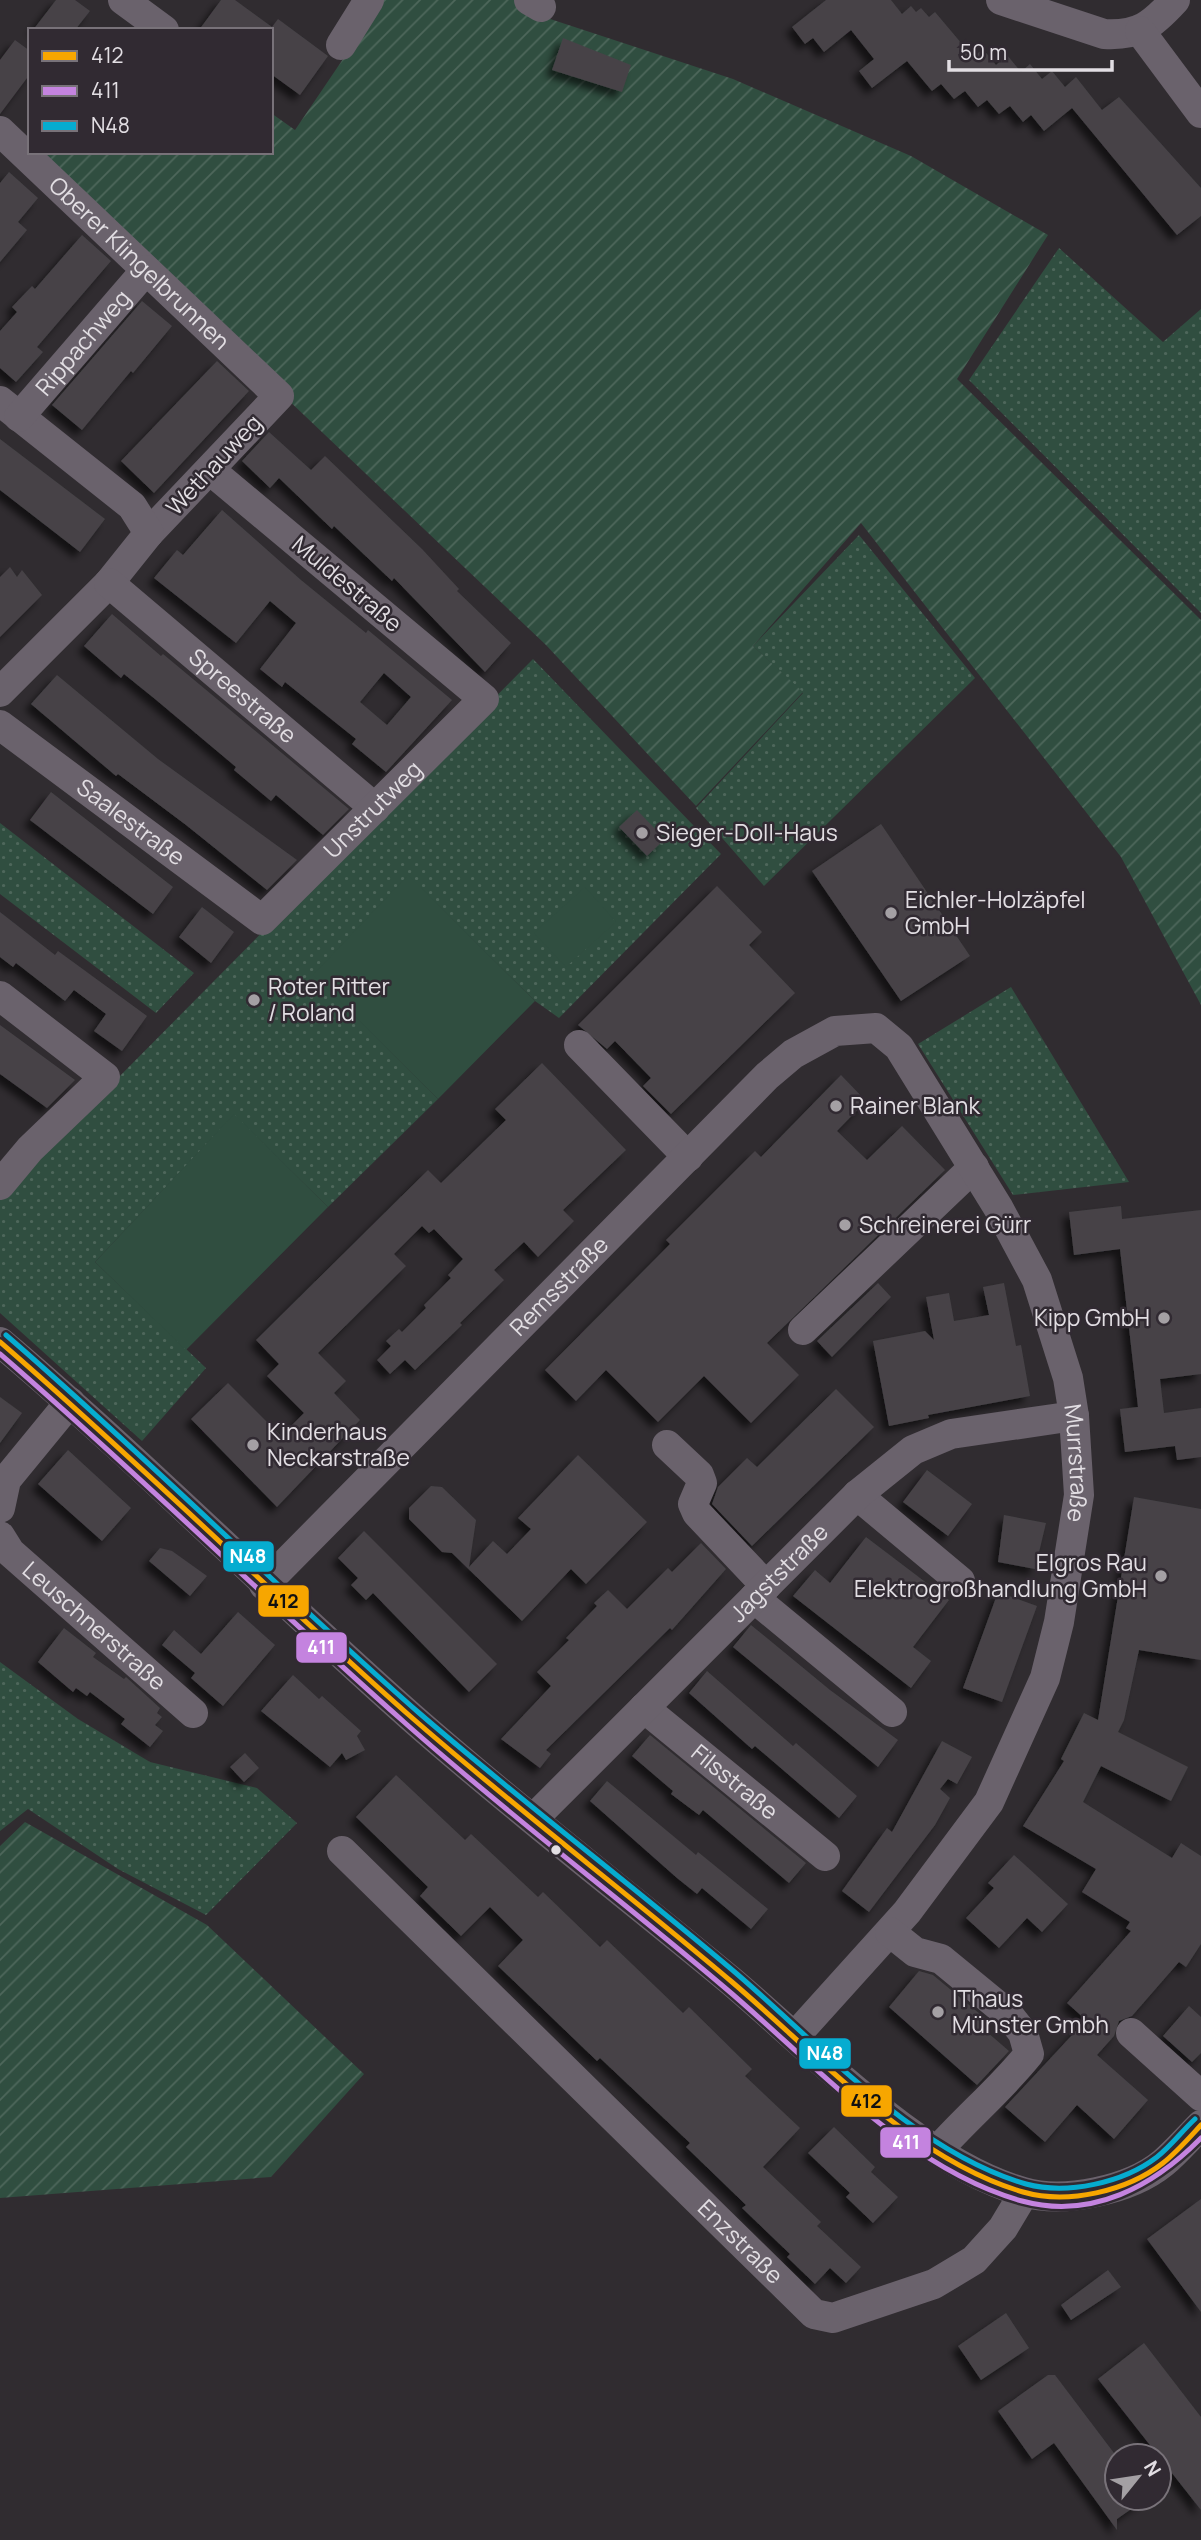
<svg xmlns="http://www.w3.org/2000/svg" width="1201" height="2540" viewBox="0 0 1201 2540" font-family="Manrope,sans-serif">
<defs>
<pattern id="grass-dots" width="8" height="8" patternUnits="userSpaceOnUse" patternTransform="scale(1.75)"><rect width="8" height="8" fill="#304e40"/><path d="M2 2h.1M6 6h.1" fill="none" stroke="#4e675b" stroke-width="1.8" stroke-linecap="round"/></pattern>
<pattern id="garden-furrows" width="10" height="10" patternUnits="userSpaceOnUse" patternTransform="scale(1.75)"><rect width="10" height="10" fill="#304e40"/><path d="M-1 1l2-2M0 10L10 0M9 11l2-2" fill="none" stroke="#4e675b"/></pattern>
<filter id="shadow"><feDropShadow dx="-6" dy="6" stdDeviation="3.5" flood-color="#0009"/></filter>
</defs>
<rect width="100%" height="100%" fill="#302c30"/>
<path fill="url(#grass-dots)" d="M1059,248L1163,342L1201,309V613L969,380Z
M859,535L975,678L764,886L696,808L803,693L753,646Z
M533,659L721,854L559,1018L535,1001L408,876L314,975L438,1099L328,1207L234,1115L95,1262L206,1368L142,1441L0,1313V1197Z
M0,823L194,973L156,1013L0,894Z
M1011,987L1129,1182L1013,1195L918,1044Z
M0,1662L78,1719L150,1762L257,1788L297,1823L206,1915L118,1869L28,1809L0,1831Z"/>
<path fill="url(#garden-furrows)" d="M383,0H515L538,15L733,79L911,156L1048,235L957,379L1201,620V1005L1121,857L861,523L753,646L803,692L696,806L546,645L20,145L30,133V152H271V113L295,130Z
M25,1822L207,1925L364,2074L271,2177L0,2198V1846Z"/>
<path fill="#304e40" d="M408,875L535,1001L438,1099L313,975Z
M585,887L616,922L566,967L534,933Z
M234,1114L328,1207L186,1350L95,1262Z"/>
<path fill="#464347" fill-rule="evenodd" filter="url(#shadow)" d="M56,0H75L90,11L75,30H33Z
M221,0H235L272,27L278,19L328,56L300,95L271,74V30H199Z
M826,0H891L902,14L911,6L916,12L921,8L929,17L935,12L973,57L983,49L996,65L1007,55L1021,72L1030,64L1042,79L1052,71L1065,87L1076,77L1102,110L1119,97L1201,188V216L1177,235L1072,108L1044,131L1031,115L1023,122L1010,106L999,114L987,100L978,107L965,91L954,99L941,84L932,91L907,61L872,88L859,71L874,59L851,30L824,52L813,38L805,44L792,27Z
M563,38L631,65L622,92L552,70Z
M15,40L30,51V74L0,114V60Z
M9,172L38,198L18,222L27,230L0,262V183Z
M82,235L111,261L37,347L43,352L16,382L0,368V331L17,312L12,307L32,286L35,289Z
M142,301L172,326L133,373L131,371L82,430L52,405Z
M217,361L249,391L154,493L121,461Z
M269,432L311,470L325,456L422,549L459,589L457,591L511,643L485,672L394,578L392,581L334,526L332,529L279,478L270,488L242,461Z
M0,439L105,519L80,552L0,490Z
M222,510L301,580L366,633L368,630L452,700L386,772L352,744L356,739L285,682L282,687L260,669L296,623L270,601L236,643L154,578L177,550L183,555ZM384,673L411,697L387,725L360,702Z
M10,567L17,577L22,570L42,595L0,637V577Z
M112,614L161,656L163,654L349,809L323,835L276,795L271,801L234,770L236,767L155,699L124,674L121,678L84,646Z
M57,675L158,759L297,860L267,890L186,825L118,774L116,776L31,704Z
M51,792L173,887L153,914L30,820Z
M637,810L665,839L647,856L619,827Z
M881,824L970,956L901,1001L812,871Z
M717,886L762,932L749,945L795,993L671,1114L643,1086L651,1078L615,1041L607,1049L578,1025Z
M202,907L234,932L211,963L179,937Z
M0,912L55,955L58,951L147,1016L122,1051L94,1031L106,1014L74,990L65,1001L16,963L13,967L0,957Z
M0,1025L75,1080L47,1108L0,1074Z
M542,1063L626,1150L563,1210L574,1221L538,1257L524,1242L494,1270L504,1280L460,1323L462,1325L415,1370L405,1360L390,1374L377,1360L391,1346L386,1341L399,1329L402,1332L426,1308L424,1305L451,1278L448,1275L463,1259L434,1229L429,1233L422,1226L394,1254L406,1266L318,1353L346,1381L334,1393L360,1420L277,1507L191,1419L228,1383L281,1436L304,1413L267,1376L279,1364L256,1340L428,1170L441,1183L506,1120L495,1109Z
M841,1075L866,1101L837,1131L867,1160L902,1126L945,1170L767,1343L799,1375L751,1423L704,1376L658,1422L606,1370L576,1401L545,1370L670,1244L666,1240L755,1151L761,1157Z
M1121,1206L1122,1219L1201,1210V1374L1160,1379L1164,1413L1201,1408V1457L1177,1460L1175,1446L1125,1452L1120,1409L1138,1407L1120,1249L1074,1255L1069,1212Z
M878,1283L891,1297L832,1357L817,1341Z
M1004,1283L1016,1346L1021,1345L1030,1396L928,1415L929,1418L889,1426L873,1341L925,1331L934,1340L926,1297L949,1293L954,1321L989,1315L983,1287Z
M836,1389L874,1427L752,1546L712,1504L718,1487L747,1458L757,1467Z
M0,1397L22,1413L0,1443Z
M68,1450L131,1508L102,1541L38,1484Z
M578,1455L647,1522L586,1584L571,1569L522,1621L452,1553L442,1552L409,1519V1508L431,1486L442,1487L476,1520L469,1567L493,1541L507,1554L531,1529L518,1518Z
M927,1470L972,1504L948,1536L903,1502Z
M1134,1497L1201,1509V1660L1139,1650L1124,1720L1118,1732L1188,1767L1171,1801L1101,1766L1083,1802L1172,1858L1181,1843L1201,1856V1944L1186,1967L1179,1962L1132,2016L1119,2021L1114,2036L1097,2055L1148,2100L1114,2139L1077,2105L1045,2142L1005,2107L1086,2020L1067,2003L1131,1931L1126,1928L1130,1922L1082,1892L1096,1869L1023,1826L1064,1761L1061,1759L1084,1713L1098,1720Z
M1004,1515L1046,1523L1035,1569L998,1562Z
M364,1531L497,1664L469,1692L373,1593L366,1600L351,1585L358,1578L338,1558Z
M866,1537L949,1600L913,1647L931,1661L911,1688L793,1596L815,1570L830,1583Z
M701,1543L726,1569L672,1630L670,1628L546,1750L551,1754L540,1768L501,1739L551,1686L537,1672L569,1640L566,1638L597,1606L594,1603L608,1590L627,1609L668,1568L672,1572Z
M160,1548L172,1551L207,1576L190,1596L149,1561Z
M998,1592L1037,1606L1002,1702L963,1688Z
M238,1612L275,1645L223,1706L191,1678L195,1673L162,1645L174,1630L201,1654Z
M751,1625L830,1690L898,1740L878,1767L733,1647Z
M64,1628L96,1653L93,1657L124,1679L126,1677L160,1708L157,1713L162,1717L155,1725L163,1731L150,1747L121,1724L125,1719L90,1692L87,1696L76,1688L73,1692L38,1662Z
M707,1671L793,1746L796,1743L857,1796L839,1818L755,1746L752,1749L689,1693Z
M293,1675L319,1699L322,1696L361,1731L357,1736L365,1750L346,1760L342,1753L330,1767L261,1711Z
M650,1735L806,1863L789,1883L703,1810L699,1815L671,1794L673,1791L632,1756Z
M942,1741L972,1757L957,1784L948,1779L940,1789L950,1798L935,1825L869,1912L842,1891L887,1828L892,1832Z
M245,1753L259,1768L244,1782L230,1767Z
M396,1775L465,1840L471,1834L538,1897L543,1892L600,1947L607,1940L683,2013L689,2007L752,2069L745,2076L800,2128L763,2167L821,2222L817,2226L861,2267L846,2283L830,2268L815,2284L787,2257L790,2254L742,2208L746,2205L686,2147L690,2143L600,2058L597,2061L498,1966L523,1940L490,1907L461,1936L420,1896L428,1887L356,1817Z
M607,1781L696,1855L698,1852L768,1909L751,1929L702,1888L697,1894L677,1878L590,1801Z
M1014,1855L1068,1904L1042,1932L1027,1918L999,1948L966,1918L994,1888L988,1883Z
M919,1971L933,1975L986,2019L980,2026L1009,2051L977,2085L889,2007Z
M1189,2006L1201,2017V2053L1192,2062L1163,2036Z
M834,2127L875,2167L871,2172L898,2197L873,2223L846,2197L850,2193L808,2153Z
M1201,2199V2312L1147,2239Z
M1108,2270L1121,2287L1071,2320L1061,2305Z
M1006,2313L1029,2348L981,2380L958,2346Z
M1144,2343L1201,2417V2510L1098,2379Z
M1048,2375H1055L1117,2457V2498H1147L1117,2519V2530L1054,2443L1032,2459L998,2411Z"/>
<g fill="none" stroke-linecap="round" stroke-linejoin="round">
<g stroke="#6a626c" stroke-width="30">
<path d="M123,0L164,30"/>
<path d="M529,0L541,7"/>
<path d="M1001,0L1104,34C1139,36 1152,25 1175,0"/>
<path d="M1140,31L1201,113"/>
<path d="M341,45L369,0"/>
<path id="s1" d="M0,131L279,396L149,533"/>
<path d="M0,401L132,506L149,533L109,583L0,692"/>
<path id="s2" d="M19,417L146,270"/>
<path id="s3" d="M109,583L375,808"/>
<path id="s4" d="M0,725L262,920L484,699L210,470"/>
<path d="M0,996L105,1077L30,1149L0,1185"/>
<path d="M579,1045L688,1157"/>
<path d="M803,1330L974,1167"/>
<path d="M0,1342C141,1461 272,1594 410,1716C514,1808 625,1893 731,1981C814,2051 919,2162 1023,2192C1064,2204 1130,2190 1163,2163C1176,2152 1188,2138 1201,2125"/>
<path d="M667,1445L699,1475L702,1483L693,1504L697,1513L766,1586"/>
<path d="M857,1495L960,1581"/>
<path d="M0,1508L6,1480L70,1402"/>
<path id="s5" d="M0,1536L10,1552L193,1713"/>
<path id="s6" d="M264,1585L767,1076L793,1054L835,1031L876,1028L899,1047L999,1209L1037,1280L1068,1378L1074,1416L1079,1495L1059,1622L1045,1678L989,1802L907,1912L796,2035"/>
<path d="M754,1598L892,1712"/>
<path id="s7" d="M644,1708L825,1856"/>
<path id="s8" d="M533,1819L857,1495L913,1450L951,1434L1074,1416"/>
<path id="s9" d="M342,1851L814,2314L833,2318L934,2284L974,2260L1003,2228L1024,2193"/>
<path d="M890,1932L915,1952L941,1959L1008,2014L1023,2033L1029,2054C1001,2089 967,2117 937,2151"/>
<path d="M1131,2033L1201,2096"/>
</g>
<defs>
<path id="bus-1" d="M0,1342C140,1463 272,1594 410,1716C515,1808 626,1892 732,1982C818,2055 912,2160 1023,2192C1068,2205 1127,2191 1163,2163C1177,2152 1189,2138 1201,2125"/>
<path id="bus-2" d="M0,1354C138,1473 267,1601 404,1722C507,1814 618,1897 724,1987C812,2061 908,2170 1022,2201C1092,2220 1154,2186 1201,2138"/>
<path id="bus-3" d="M6,1335C147,1457 278,1589 418,1712C522,1802 632,1885 737,1974C822,2047 915,2152 1026,2184C1067,2195 1123,2183 1157,2157C1171,2146 1182,2131 1195,2119"/>
</defs>
<use href="#bus-1" stroke="#312a32" stroke-width="10"/>
<use href="#bus-2" stroke="#312a32" stroke-width="10"/>
<use href="#bus-3" stroke="#312a32" stroke-width="10"/>
<use href="#bus-1" stroke="#f7a600" stroke-width="5"/>
<use href="#bus-2" stroke="#c483df" stroke-width="5"/>
<use href="#bus-3" stroke="#06acd0" stroke-width="5"/>
</g>
<g fill="#a4a0a4" stroke="#312a32" stroke-width="2.5">
<circle cx="642" cy="833" r="7"/>
<circle cx="891" cy="913" r="7"/>
<circle cx="254" cy="1000" r="7"/>
<circle cx="836" cy="1106" r="7"/>
<circle cx="845" cy="1225" r="7"/>
<circle cx="1164" cy="1318" r="7"/>
<circle cx="253" cy="1445" r="7"/>
<circle cx="1161" cy="1576" r="7"/>
<circle cx="938" cy="2012" r="7"/>
</g>
<circle fill="#e2dee3" stroke="#312a32" stroke-width="2.5" cx="556" cy="1850" r="6"/>
<g text-anchor="middle" stroke-width="5" stroke-linejoin="round" paint-order="stroke">
<g font-size="23" fill="#e2dee3" stroke="#312a32">
<text dy="8" stroke="none"><textPath href="#s1" startOffset="192">Oberer Klingelbrunnen</textPath></text>
<text dy="8" stroke="none"><textPath href="#s2" startOffset="98">Rippachweg</textPath></text>
<text transform="translate(214 465) rotate(-47)" y="8">Wethauweg</text>
<text transform="translate(347 584) rotate(40)" y="8">Muldestraße</text>
<text dy="8" stroke="none"><textPath href="#s3" startOffset="175">Spreestraße</textPath></text>
<text dy="8" stroke="none"><textPath href="#s4" startOffset="483">Unstrutweg</textPath></text>
<text dy="8" stroke="none"><textPath href="#s4" startOffset="163">Saalestraße</textPath></text>
<text dy="8" stroke="none"><textPath href="#s6" startOffset="420">Remsstraße</textPath></text>
<text dy="8" stroke="none"><textPath href="#s6" startOffset="1328">Murrstraße</textPath></text>
<text dy="8" stroke="none"><textPath href="#s8" startOffset="348">Jagststraße</textPath></text>
<text dy="8" stroke="none"><textPath href="#s5" startOffset="131">Leuschnerstraße</textPath></text>
<text dy="8" stroke="none"><textPath href="#s7" startOffset="117">Filsstraße</textPath></text>
<text dy="8" stroke="none"><textPath href="#s9" startOffset="558">Enzstraße</textPath></text>
</g>
<g font-size="23" fill="#e2dee3" stroke="#312a32" text-anchor="start">
<text x="656" y="841">Sieger-Doll-Haus</text>
<text x="905" y="908">Eichler-Holzäpfel<tspan x="905" dy="26">GmbH</tspan></text>
<text x="268" y="995">Roter Ritter<tspan x="268" dy="26">/ Roland</tspan></text>
<text x="850" y="1114">Rainer Blank</text>
<text x="859" y="1233">Schreinerei Gürr</text>
<text x="1150" y="1326" text-anchor="end">Kipp GmbH</text>
<text x="267" y="1440">Kinderhaus<tspan x="267" dy="26">Neckarstraße</tspan></text>
<text x="1147" y="1571" text-anchor="end">Elgros Rau<tspan x="1147" dy="26">Elektrogroßhandlung GmbH</tspan></text>
<text x="952" y="2007">IThaus<tspan x="952" dy="26">Münster Gmbh</tspan></text>
</g>
</g>
<g stroke="#312a32" stroke-width="2.5">
<rect x="222" y="1540" width="53" height="33" rx="7" fill="#06acd0"/>
<rect x="257" y="1584" width="53" height="34" rx="7" fill="#f7a600"/>
<rect x="295" y="1631" width="53" height="33" rx="7" fill="#c483df"/>
<rect x="798" y="2037" width="54" height="33" rx="7" fill="#06acd0"/>
<rect x="840" y="2084" width="53" height="34" rx="7" fill="#f7a600"/>
<rect x="879" y="2126" width="53" height="33" rx="7" fill="#c483df"/>
</g>
<g font-size="19" text-anchor="middle" font-weight="bold" fill="#fff">
<text x="248" y="1563">N48</text>
<text x="321" y="1654">411</text>
<text x="825" y="2060">N48</text>
<text x="906" y="2149">411</text>
</g>
<g font-size="19" text-anchor="middle" font-weight="bold" fill="#111">
<text x="283" y="1608">412</text>
<text x="866" y="2108">412</text>
</g>
<rect x="28" y="28" width="245" height="126" fill="#312a32" stroke="#787279" stroke-width="2"/>
<rect x="42" y="51" width="35" height="10" fill="#f7a600" stroke="#787279" stroke-width="2"/>
<text x="91" y="63" font-size="21" fill="#e2dee3">412</text>
<rect x="42" y="86" width="35" height="10" fill="#c483df" stroke="#787279" stroke-width="2"/>
<text x="91" y="98" font-size="21" fill="#e2dee3">411</text>
<rect x="42" y="121" width="35" height="10" fill="#06acd0" stroke="#787279" stroke-width="2"/>
<text x="91" y="133" font-size="21" fill="#e2dee3">N48</text>
<g transform="translate(1138 2477) rotate(60)"><circle r="33" fill="#312a32" stroke="#787279" stroke-width="2"/>
<path d="M0-5L12 26L0 18L-12 26Z" fill="#a4a0a4"/>
<text y="-10" font-size="19" font-weight="bold" text-anchor="middle" fill="#e2dee3">N</text>
</g>
<path d="M949 60v10h163v-10" fill="none" stroke="#e2dee3" stroke-width="3.5"/>
<text x="960" y="60" font-size="21" fill="#e2dee3" stroke="#312a32" stroke-width="5" paint-order="stroke">50 m</text>
</svg>
